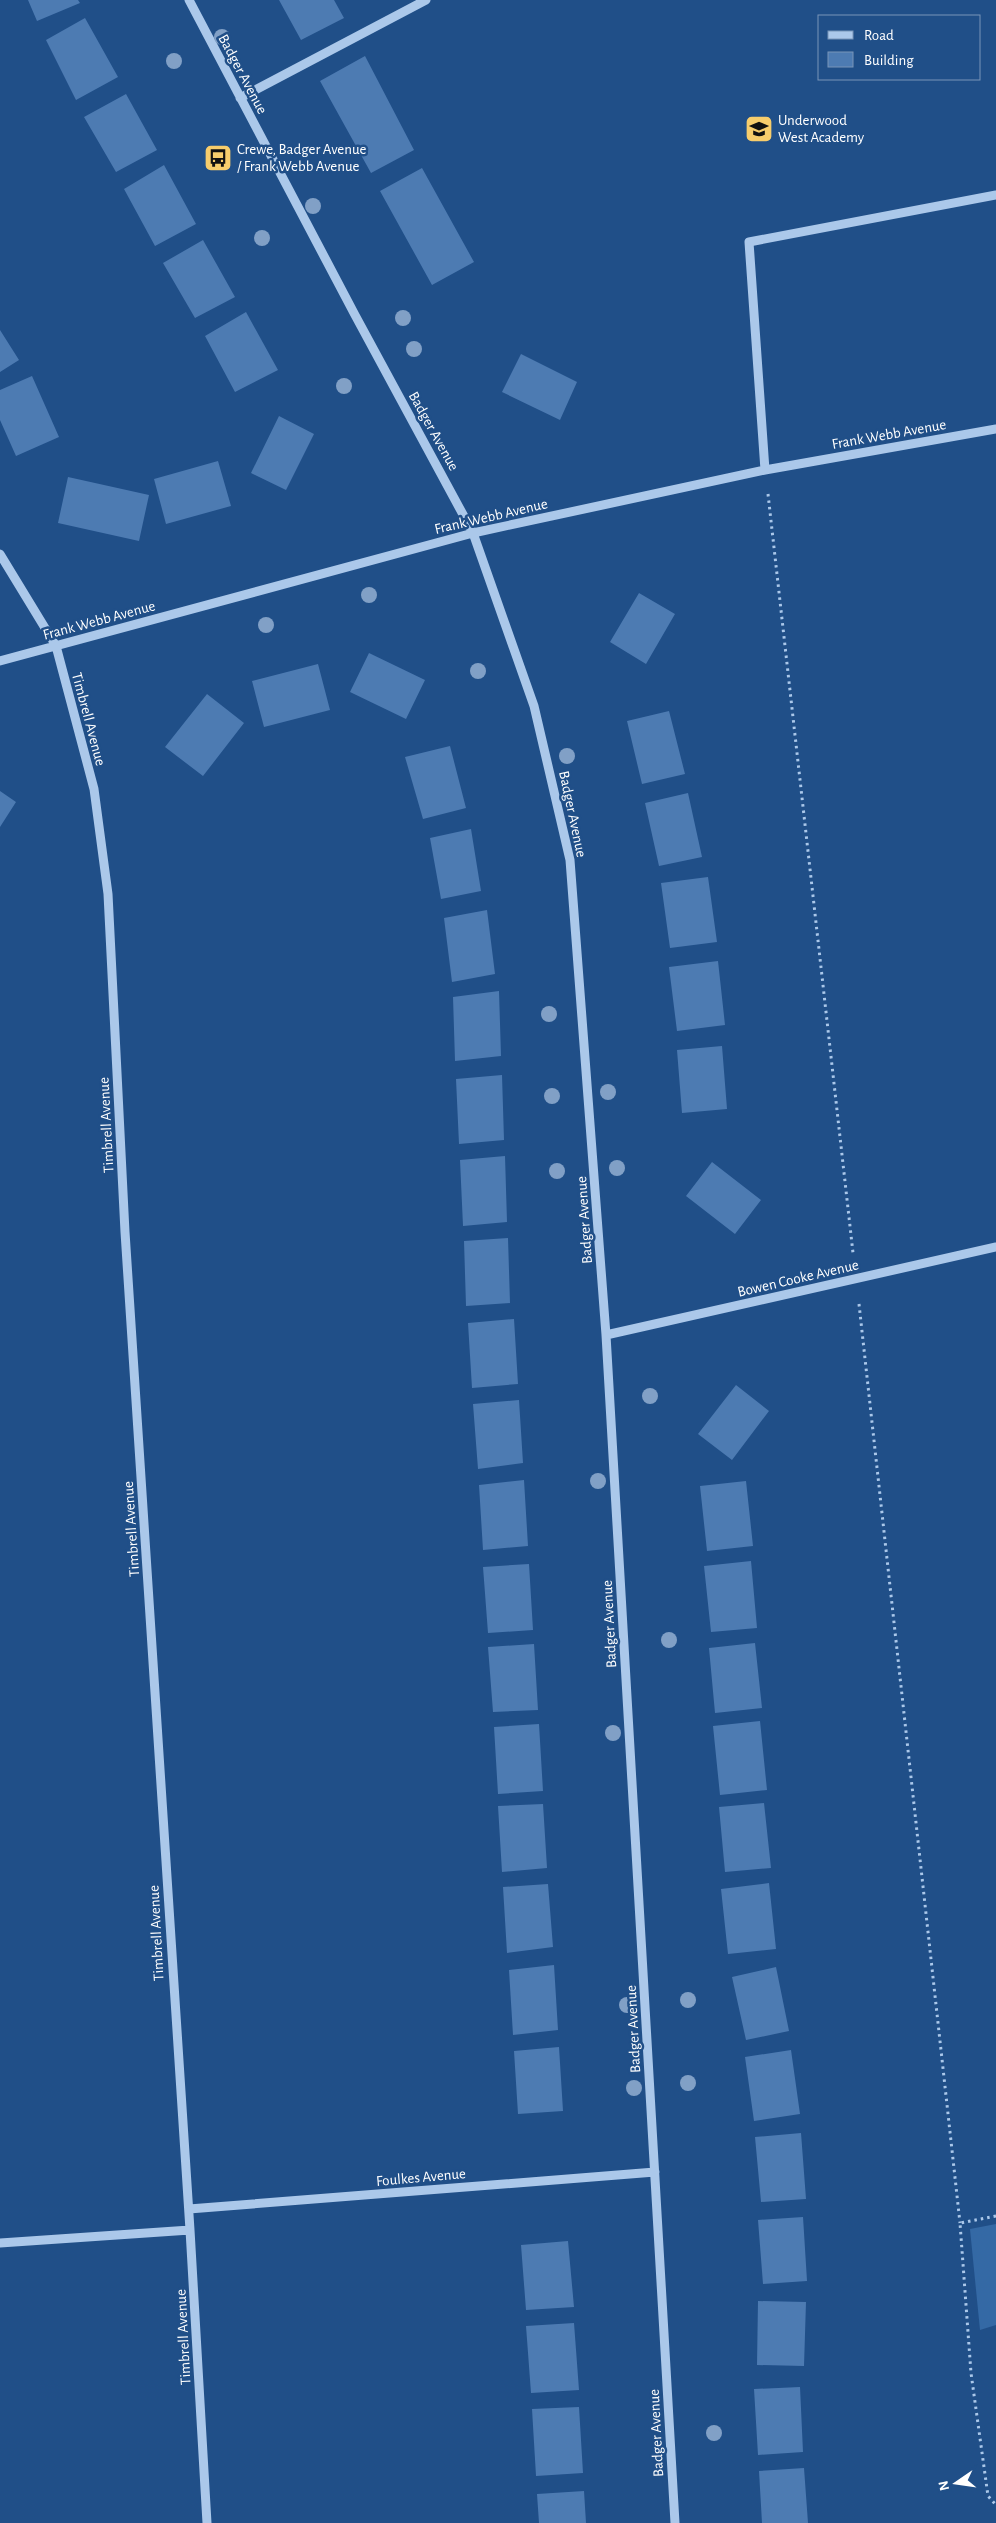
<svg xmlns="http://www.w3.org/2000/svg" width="996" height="2523" viewBox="0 0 996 2523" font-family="'Alegreya Sans',sans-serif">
<rect width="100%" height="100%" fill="#204f88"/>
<path fill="#3469a5" d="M996,2224V2325L980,2330L970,2229Z"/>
<path fill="#4d7bb2" d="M28,0H78L80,3L37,21Z
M279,0H334L344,18L301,40Z
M85,18L118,77L76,100L46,40Z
M365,56L414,150L371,173L320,81Z
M126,94L157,150L116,172L84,117Z
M164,165L196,224L155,246L124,189Z
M422,168L474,262L432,285L380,191Z
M203,240L235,297L195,318L163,263Z
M246,312L278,370L235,392L205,336Z
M0,330L19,360L0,372Z
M521,354L577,382L560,420L502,392Z
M32,376L59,437L16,456L0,420V390Z
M279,416L314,434L286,490L251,473Z
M218,461L231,506L166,524L154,479Z
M68,477L149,495L139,541L58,523Z
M639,593L675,614L646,664L610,642Z
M369,653L425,680L406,719L350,692Z
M318,664L330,710L264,727L252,681Z
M207,694L244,723L203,776L165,747Z
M669,711L685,774L642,784L627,721Z
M450,746L466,808L423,819L405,757Z
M0,791L16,802L0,827Z
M688,793L702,857L659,866L645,803Z
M471,829L481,891L441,899L430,838Z
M708,877L717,942L670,948L661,883Z
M487,910L495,974L452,982L444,918Z
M718,961L725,1025L677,1031L669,967Z
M499,991L501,1056L455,1061L453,997Z
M722,1046L727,1109L682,1113L677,1050Z
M502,1075L504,1140L459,1144L456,1079Z
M505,1156L507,1222L463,1226L460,1160Z
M712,1162L761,1200L735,1234L686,1196Z
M508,1238L510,1303L466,1306L464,1241Z
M514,1319L518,1384L472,1388L468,1323Z
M736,1385L769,1411L732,1460L698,1434Z
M519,1400L523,1463L478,1469L473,1404Z
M524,1480L528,1546L483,1550L479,1485Z
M746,1481L753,1546L707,1551L700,1486Z
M751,1561L757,1628L711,1632L704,1566Z
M529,1564L533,1630L488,1633L483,1567Z
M755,1643L762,1708L715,1713L709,1648Z
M534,1644L538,1710L493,1712L488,1647Z
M760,1721L767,1790L720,1795L713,1726Z
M539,1724L543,1791L498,1794L494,1727Z
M764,1803L771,1868L725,1872L719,1807Z
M543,1804L547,1868L502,1872L498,1806Z
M769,1883L776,1949L728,1954L721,1889Z
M548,1884L553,1947L507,1953L503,1887Z
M554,1965L558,2030L513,2035L509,1970Z
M776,1967L789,2031L746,2040L732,1977Z
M559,2047L563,2111L518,2114L514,2051Z
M791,2050L800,2114L754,2121L745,2057Z
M801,2133L806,2199L761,2202L755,2137Z
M803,2217L807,2281L763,2284L758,2220Z
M568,2241L574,2307L526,2310L521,2245Z
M758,2301L806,2302L804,2366L757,2365Z
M574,2323L579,2390L531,2393L526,2326Z
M800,2387L803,2452L758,2455L754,2389Z
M579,2407L583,2473L536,2476L532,2409Z
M804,2468L808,2523H762L759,2471Z
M584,2491L586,2523H539L537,2494Z"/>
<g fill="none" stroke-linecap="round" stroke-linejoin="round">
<path stroke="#abc8ea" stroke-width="3" stroke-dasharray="2.5 4" stroke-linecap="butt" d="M768,494L853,1253
M859,1304L960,2223
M996,2216L960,2223L971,2373L988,2496L996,2505"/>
<path stroke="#abc8ea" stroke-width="9" d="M189,0L355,315L473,533L534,706L570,860L606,1335L675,2523
M240,98L426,0
M765,470L749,242L996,195
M0,554L56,646L94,789L108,894L125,1232L190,2230L207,2523
M0,661L473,533L765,470L996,429
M606,1335L996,1247
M189,2209L655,2172
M0,2243L190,2230"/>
</g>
<g fill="#81a0c6">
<circle cx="222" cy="37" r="8"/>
<circle cx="174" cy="61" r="8"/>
<circle cx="313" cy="206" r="8"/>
<circle cx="262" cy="238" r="8"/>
<circle cx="403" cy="318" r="8"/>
<circle cx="414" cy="349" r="8"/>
<circle cx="344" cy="386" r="8"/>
<circle cx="369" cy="595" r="8"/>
<circle cx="266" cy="625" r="8"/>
<circle cx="478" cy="671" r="8"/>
<circle cx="567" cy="756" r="8"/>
<circle cx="549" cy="1014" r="8"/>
<circle cx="608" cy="1092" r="8"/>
<circle cx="552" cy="1096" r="8"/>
<circle cx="617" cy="1168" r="8"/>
<circle cx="557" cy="1171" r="8"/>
<circle cx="650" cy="1396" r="8"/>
<circle cx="598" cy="1481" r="8"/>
<circle cx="669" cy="1640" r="8"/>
<circle cx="613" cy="1733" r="8"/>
<circle cx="688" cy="2000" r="8"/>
<circle cx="627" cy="2005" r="8"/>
<circle cx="688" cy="2083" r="8"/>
<circle cx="634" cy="2088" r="8"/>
<circle cx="714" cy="2433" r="8"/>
</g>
<defs>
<symbol id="school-square" viewBox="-11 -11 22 22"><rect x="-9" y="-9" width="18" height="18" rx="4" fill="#f7cd6c" stroke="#204f88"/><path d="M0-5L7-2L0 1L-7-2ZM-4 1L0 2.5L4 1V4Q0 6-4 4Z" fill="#111"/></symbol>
<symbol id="bus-square" viewBox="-11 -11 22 22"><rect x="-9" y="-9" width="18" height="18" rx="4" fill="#f7cd6c" stroke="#204f88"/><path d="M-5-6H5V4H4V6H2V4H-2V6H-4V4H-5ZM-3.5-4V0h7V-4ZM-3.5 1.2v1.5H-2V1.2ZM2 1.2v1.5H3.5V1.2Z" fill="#111"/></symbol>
</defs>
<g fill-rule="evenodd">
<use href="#school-square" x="743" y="113" width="32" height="32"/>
<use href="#bus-square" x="202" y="142" width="32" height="32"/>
</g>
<g text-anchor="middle" stroke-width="5" stroke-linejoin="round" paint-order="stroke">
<g font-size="15" fill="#fff" stroke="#204f88">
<text transform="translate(243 74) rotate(62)" y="5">Badger Avenue</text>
<text transform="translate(434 431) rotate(61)" y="5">Badger Avenue</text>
<text transform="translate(889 434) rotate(-10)" y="5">Frank Webb Avenue</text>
<text transform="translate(491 516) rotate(-13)" y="5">Frank Webb Avenue</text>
<text transform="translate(99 620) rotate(-15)" y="5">Frank Webb Avenue</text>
<text transform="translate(89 719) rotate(75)" y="5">Timbrell Avenue</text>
<text transform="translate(573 814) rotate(78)" y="5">Badger Avenue</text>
<text transform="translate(106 1125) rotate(-93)" y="5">Timbrell Avenue</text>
<text transform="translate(584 1220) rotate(-94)" y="5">Badger Avenue</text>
<text transform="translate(798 1278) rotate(-13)" y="5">Bowen Cooke Avenue</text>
<text transform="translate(131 1529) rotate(-94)" y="5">Timbrell Avenue</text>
<text transform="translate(609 1624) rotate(-93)" y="5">Badger Avenue</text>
<text transform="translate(156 1933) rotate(-93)" y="5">Timbrell Avenue</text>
<text transform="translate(633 2029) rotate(-93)" y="5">Badger Avenue</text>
<text transform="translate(421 2177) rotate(-5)" y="5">Foulkes Avenue</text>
<text transform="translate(183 2337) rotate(-93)" y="5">Timbrell Avenue</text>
<text transform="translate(656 2433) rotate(-93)" y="5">Badger Avenue</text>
</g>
<g font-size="15" fill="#fff" stroke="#204f88" text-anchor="start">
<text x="778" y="125">Underwood<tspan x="778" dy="17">West Academy</tspan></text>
<text x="237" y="154">Crewe, Badger Avenue<tspan x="237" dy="17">/ Frank Webb Avenue</tspan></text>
</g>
</g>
<rect x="818" y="15" width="162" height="65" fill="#204f88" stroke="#7995b8"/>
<rect x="828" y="31" width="25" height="8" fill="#abc8ea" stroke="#7995b8"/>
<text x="864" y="40" font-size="15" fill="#ffffff">Road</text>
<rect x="828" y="52" width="25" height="15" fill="#4d7bb2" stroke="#7995b8"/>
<text x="864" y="65" font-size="15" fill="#ffffff">Building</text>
<g transform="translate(956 2483) rotate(257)" stroke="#204f88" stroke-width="4" paint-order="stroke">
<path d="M0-4L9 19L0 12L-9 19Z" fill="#ffffff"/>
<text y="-8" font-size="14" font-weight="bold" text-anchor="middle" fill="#ffffff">N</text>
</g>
</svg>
